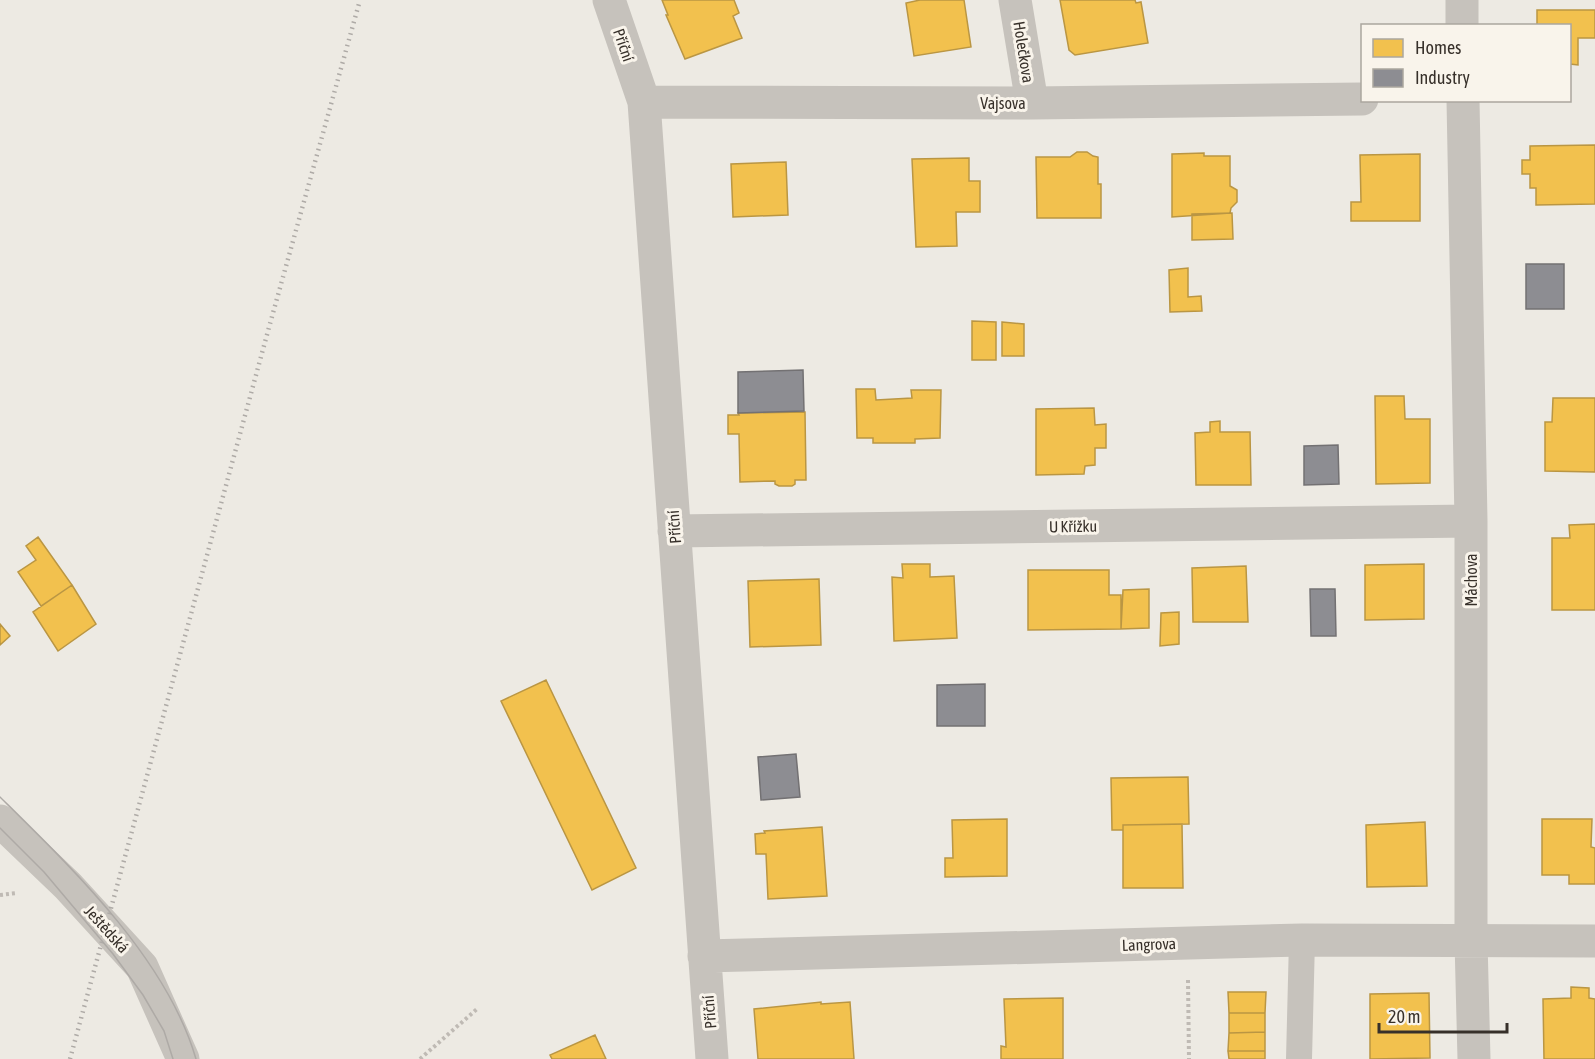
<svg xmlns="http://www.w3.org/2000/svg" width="1595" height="1059" viewBox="0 0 1595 1059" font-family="'Asap Condensed',sans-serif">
<rect width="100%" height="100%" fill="#edeae3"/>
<path fill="#f2c14e" stroke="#ba9643" stroke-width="1.5" d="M662,0H734L739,13L733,16L742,38L685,59L666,15H668Z
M920,0H964L971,47L914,56L906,3Z
M1060,0H1135L1136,3L1141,2L1148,43L1075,55L1069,50Z
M1537,10H1595V38H1578V65L1570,64V26H1537Z
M1595,145V204L1536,205V188H1530V174H1522V160H1530V146Z
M1077,152H1087L1093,156L1098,157V184H1101V218H1037L1036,157H1070Z
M1204,153V156H1230V186L1237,190V202L1231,208L1230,213L1172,217V154Z
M1420,154V221H1351V202H1361L1360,155Z
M969,158V181H980V212H956L957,246L916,247L912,159Z
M786,162L788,215L733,217L731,164Z
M1232,213L1233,239L1192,240V214Z
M1188,268V297L1201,296L1202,311L1170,312L1169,270Z
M972,321L996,322V360H972Z
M1002,322L1024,324V356H1002Z
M856,389H875L876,400L912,398L911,390H941L940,438L915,439V443H873V438H857Z
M1375,396H1404L1405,419H1430V483L1376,484Z
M1553,398H1595V472L1545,471V422H1552Z
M1094,408L1095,425L1106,424V448H1095V465L1085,466L1084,474L1036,475V409Z
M805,412L806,480H795V484L792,486H779L775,484V481L740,482L739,434H728V415H739L738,413Z
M1220,421V432H1250L1251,485H1196L1195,433L1210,432V422Z
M1595,524V610H1552V538H1570L1569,525Z
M38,537L72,585L41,606L18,572L36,560L26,546Z
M902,564H930V577L954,576L957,638L894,641L892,577L903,578Z
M1424,564V619L1365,620V565Z
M1246,566L1248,622H1193L1192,568Z
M1028,570H1109V595H1121V629L1028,630Z
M819,579L821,645L750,647L748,581Z
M72,585L96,624L58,651L33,612Z
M1149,589V628L1121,629L1123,590Z
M1179,612V644L1160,646L1161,613Z
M0,624L10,636L0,645Z
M546,680L636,868L592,890L501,701Z
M1188,777L1189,824L1123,825V830H1112L1111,778Z
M1007,819V876L945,877V858H953L952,820Z
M1542,819H1592L1591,847L1595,848V884H1569V875H1542Z
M1425,822L1427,886L1367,887L1366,825Z
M1182,824L1183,888H1123V825Z
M822,827L827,896L768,899L766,854H756L755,834L765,833L764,831Z
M1571,987L1589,988V998L1595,999V1059H1544L1543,999L1571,998Z
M1228,992H1266L1265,1013H1229Z
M1429,993L1430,1058L1370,1059V994Z
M1063,998V1059H1001V1046L1006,1047L1004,999Z
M821,1002V1004L850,1002L854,1059H758L754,1009Z
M1229,1013H1265V1032L1229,1033Z
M1265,1032V1051H1228L1229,1033Z
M595,1035L606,1059H552L550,1055Z
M1228,1051H1265V1059H1229Z"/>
<path fill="#8d8d92" stroke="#737173" stroke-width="1.5" d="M1526,264H1564V309H1526Z
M803,370L804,411L738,413V372Z
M1338,445L1339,484L1304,485V446Z
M1310,589H1335L1336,636H1311Z
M985,684V726H937V685Z
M796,754L800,797L761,800L758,757Z"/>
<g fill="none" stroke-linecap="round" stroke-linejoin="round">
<path stroke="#bfbab4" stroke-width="4" stroke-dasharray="3 3" stroke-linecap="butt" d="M0,895L17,893
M1188,980L1189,1059
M420,1059L477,1009"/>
<path stroke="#c6c2bc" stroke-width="26" d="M1299,1059L1302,940"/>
<path stroke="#c6c2bc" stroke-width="33" d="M609,0L644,102L712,1059
M1015,0L1032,103
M1462,0V26
M1463,100L1471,521V941L1474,1059
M644,102L1032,103L1362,99
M674,531L1471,521
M0,821L68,886L142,967L183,1059
M704,956L1302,940L1595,941"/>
<path stroke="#aeaaa6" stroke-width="1.5" d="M0,797C73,869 167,959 196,1059
M0,828L44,872L113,954L143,995L164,1031L173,1059"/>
<path stroke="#aeaaa6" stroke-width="4.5" stroke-dasharray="1.5 4.5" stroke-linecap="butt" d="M70,1059L268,331L360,0"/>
</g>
<g text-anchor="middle" stroke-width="6" stroke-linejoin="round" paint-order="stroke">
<g font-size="16" fill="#37302a" stroke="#f9f4eb">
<text transform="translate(624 45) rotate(71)" y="6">Příční</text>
<text transform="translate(1024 52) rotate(81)" y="6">Holečkova</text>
<text x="1003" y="109">Vajsova</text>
<text transform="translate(1073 526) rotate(-1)" y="6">U Křížku</text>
<text transform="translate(674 527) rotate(-94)" y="6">Příční</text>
<text transform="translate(1471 580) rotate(-90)" y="6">Máchova</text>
<text transform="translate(107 929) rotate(48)" y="6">Ještědská</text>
<text transform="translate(1149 944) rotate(-2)" y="6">Langrova</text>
<text transform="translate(709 1012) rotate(-95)" y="6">Příční</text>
</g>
</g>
<rect x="1361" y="24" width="210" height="78" fill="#f9f4eb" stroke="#aba69e" stroke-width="1.5"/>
<rect x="1373" y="39" width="30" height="18" fill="#f2c14e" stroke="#aba69e" stroke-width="1.5"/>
<text x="1415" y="54" font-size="18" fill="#37302a">Homes</text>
<rect x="1373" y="69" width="30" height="18" fill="#8d8d92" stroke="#aba69e" stroke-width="1.5"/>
<text x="1415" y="84" font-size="18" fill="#37302a">Industry</text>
<path d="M1379 1023v9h128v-9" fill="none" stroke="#37302a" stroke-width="3"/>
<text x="1388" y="1023" font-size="18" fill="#37302a" stroke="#f9f4eb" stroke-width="4.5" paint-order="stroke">20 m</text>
</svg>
